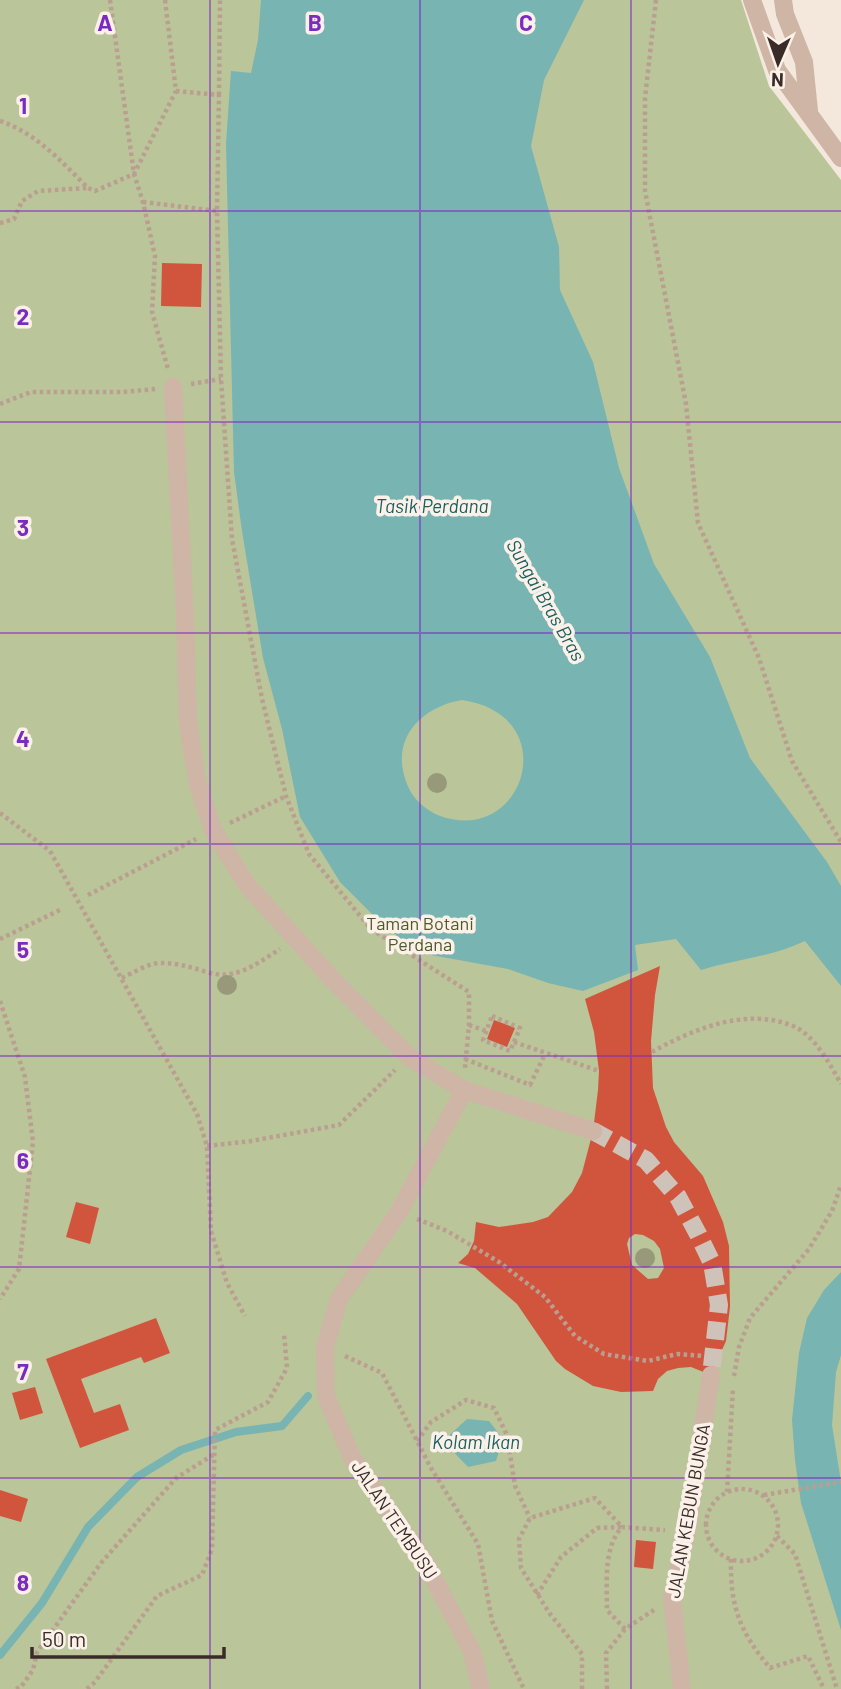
<svg xmlns="http://www.w3.org/2000/svg" width="841" height="1689" viewBox="0 0 841 1689" font-family="Barlow,sans-serif">
<rect width="100%" height="100%" fill="#f4e7dc"/>
<path fill="#bac59a" d="M0,0H741L769,86L841,180V1689H0Z"/>
<path fill="#78b4b2" fill-rule="evenodd" d="M261,0H584L544,80L531,146L559,247L560,290L593,362L619,468L654,564L710,657L750,758L827,862L841,886V986L805,941C772,957 736,959 701,970L676,939L635,945L638,970L583,991L548,983L508,969L420,953L383,925L340,882L300,817L282,729L263,658L242,531L234,472L226,144L231,71L251,73L258,40ZM462,700C565,715 525,846 440,816C426,811 412,798 407,784C389,739 421,707 462,700Z
M841,1272V1355L836,1372L832,1425L841,1482V1630L801,1503L795,1460L792,1420L799,1353L807,1318L824,1290Z
M467,1419L489,1421L503,1439L496,1461L468,1467L443,1441Z"/>
<g fill="none" stroke-linecap="round" stroke-linejoin="round">
<path stroke="#78b4b2" stroke-width="8" d="M0,1655L42,1603L88,1527L137,1477L181,1450L236,1432L282,1426L308,1396"/>
</g>
<path fill="#d1553d" fill-rule="evenodd" d="M162,263L202,264L201,307L161,306Z
M660,966L655,995L651,1041L653,1088L666,1127L674,1142L703,1176L723,1222L729,1246L730,1307L726,1341L711,1375L691,1367L678,1368L667,1371L658,1379L653,1391L621,1392L593,1386L565,1369L556,1361L517,1304L475,1268L458,1263L468,1254L474,1241L476,1222L499,1227L533,1222L548,1217L572,1192L582,1173L593,1131L598,1090L599,1071L594,1032L585,999ZM635,1234L643,1235L654,1241L660,1249L664,1268L658,1278L648,1279L632,1265L627,1244L629,1238Z
M494,1020L515,1028L507,1047L487,1039Z
M76,1202L99,1208L90,1244L66,1237Z
M156,1318L170,1353L144,1363L141,1357L81,1379L94,1413L120,1404L129,1430L80,1448L46,1359Z
M35,1387L43,1413L20,1420L12,1393Z
M0,1490L28,1499L21,1522L0,1516Z
M636,1540L656,1542L653,1569L634,1567Z"/>
<g fill="none" stroke-linecap="round" stroke-linejoin="round">
<path stroke="#cfc2b8" stroke-width="18" stroke-dasharray="18 9" stroke-linecap="butt" d="M593,1131L646,1160L678,1197L698,1234L712,1263L719,1305L711,1375"/>
<path stroke="#ba9f90" stroke-width="4.5" stroke-dasharray="3.5 3.5" stroke-linecap="butt" d="M110,0L134,174L143,202L155,256L152,312L168,369
M656,0L645,98V191L686,404L698,523L759,658L792,761L841,842
M176,91L219,95L217,211L221,379L232,539L262,699L286,796L309,854L371,929L469,992V1025L465,1068
M219,95L220,0
M0,121C36,133 62,162 88,188L95,191L134,174L176,91L165,0
M143,202L217,211
M0,223L14,219L22,201L38,191L87,188
M191,384L221,379
M0,404L31,392H123L155,389
M0,813L50,851L197,1114L207,1146L211,1231L227,1283L245,1316
M230,823L286,796
M88,895L196,839
M0,939L62,909
M122,978C133,973 150,962 162,963C178,963 194,968 210,973C237,980 258,963 280,949
M0,1001L25,1077L33,1142L19,1269L0,1299
M492,1016L520,1028L510,1051L483,1040Z
M469,1025L486,1031
M514,1042L599,1071
M652,1052C693,1029 746,1007 793,1026C814,1034 831,1066 841,1084
M465,1059L530,1085L545,1054
M207,1146L251,1141L339,1125L395,1070
M417,1219L447,1231L499,1262L545,1297L575,1336L604,1354L648,1361L677,1354L703,1356
M345,1356L382,1373L431,1468L478,1544L492,1621L524,1689
M734,1376L739,1347L750,1318L809,1249L832,1211L841,1185
M417,1441L431,1422L466,1400L494,1408L507,1435L515,1486L530,1518
M706 1525a36 36 0 1 1 72 0a36 36 0 1 1-72 0Z
M727,1492L733,1388
M764,1495L841,1482
M777,1536L795,1554L837,1689
M731,1559C730,1607 740,1632 770,1668L808,1656L824,1689
M537,1595L561,1557L597,1528L621,1527
M625,1629L607,1610C607,1583 603,1548 622,1527L665,1530
M16,1689L21,1687L33,1670L37,1652L101,1563L176,1478L213,1455
M87,1689L95,1682L157,1596L202,1575L212,1549L215,1430L268,1402L287,1368L284,1333
M582,1689V1654L550,1614L521,1568L519,1539L530,1518L595,1498L622,1527
M607,1689L606,1653L625,1629L654,1610"/>
<path stroke="#ceb5a6" stroke-width="18" d="M752,0L777,70L841,158
M783,0L785,14L804,62L809,111
M173,387L185,615L188,725L198,785L213,830L247,885L334,981L409,1057L464,1090L593,1131
M464,1090L399,1212L339,1299L325,1347L326,1396L352,1458L425,1562L472,1652L481,1689
M682,1689L672,1599L687,1531L711,1375"/>
</g>
<g fill="#98997a">
<circle cx="437" cy="783" r="10"/>
<circle cx="227" cy="985" r="10"/>
<circle cx="645" cy="1258" r="10"/>
</g>
<path fill="none" stroke="#7b2cbf" stroke-width="2" stroke-opacity="0.55" d="M210,0V1689M420,0V1689M631,0V1689M0,211H841M0,422H841M0,633H841M0,844H841M0,1056H841M0,1267H841M0,1478H841"/>
<g text-anchor="middle" stroke-width="7" stroke-linejoin="round" paint-order="stroke">
<g font-size="18" fill="#4c5a29" stroke="#fbf1e9">
<text x="420" y="930">Taman Botani<tspan x="420" dy="21">Perdana</tspan></text>
</g>
<g font-size="18" fill="#392c28" stroke="#fbf1e9">
<text transform="translate(689 1511) rotate(-80)" y="6">JALAN KEBUN BUNGA</text>
<text transform="translate(394 1520) rotate(56)" y="6">JALAN TEMBUSU</text>
</g>
<g font-size="19" font-style="italic" fill="#195f5e" stroke="#fbf1e9">
<text x="432" y="513">Tasik Perdana</text>
<text transform="translate(546 600) rotate(60)" y="7">Sungai Bras Bras</text>
<text x="476" y="1449">Kolam Ikan</text>
</g>
</g>
<g font-size="23" text-anchor="middle" font-weight="bold" fill="#7b2cbf" stroke="#fbf1e9" stroke-width="7" stroke-linejoin="round" paint-order="stroke">
<text x="105" y="31">A</text>
<text x="315" y="31">B</text>
<text x="526" y="31">C</text>
<text x="23" y="114">1</text>
<text x="23" y="325">2</text>
<text x="23" y="536">3</text>
<text x="23" y="747">4</text>
<text x="23" y="958">5</text>
<text x="23" y="1169">6</text>
<text x="23" y="1380">7</text>
<text x="23" y="1591">8</text>
</g>
<g transform="translate(778 63) rotate(182)" stroke="#fbf1e9" stroke-width="5" paint-order="stroke">
<path d="M0-5L12 26L0 18L-12 26Z" fill="#392c28"/>
<text y="-10" font-size="19" font-weight="bold" text-anchor="middle" fill="#392c28">N</text>
</g>
<path d="M32 1647v10h192v-10" fill="none" stroke="#392c28" stroke-width="3.5"/>
<text x="42" y="1647" font-size="21" fill="#392c28" stroke="#fbf1e9" stroke-width="5" paint-order="stroke">50 m</text>
</svg>
